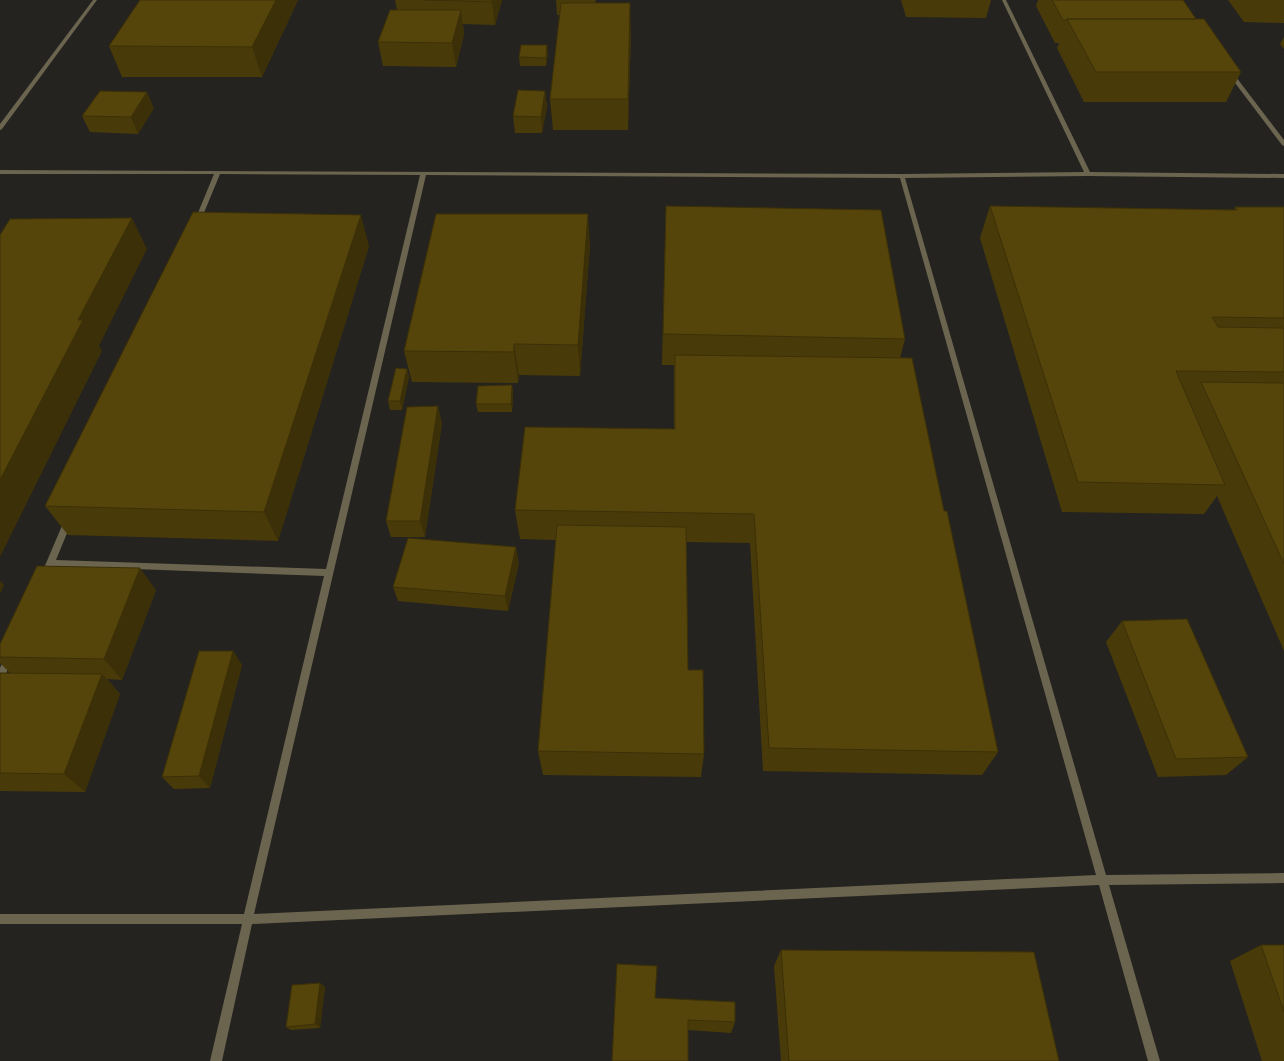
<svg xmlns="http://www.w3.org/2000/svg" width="1284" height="1061" viewBox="0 0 1284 1061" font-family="'Public Sans',sans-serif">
<rect width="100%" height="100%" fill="#242320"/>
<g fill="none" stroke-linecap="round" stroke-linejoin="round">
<path fill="#6b644e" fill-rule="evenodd" d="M93,0H97L2,129L0,130V124Z
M1002,0H1006L1090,172L1284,174V178L1088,176L905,178L1106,875L1284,873V883L1109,885L1160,1061H1148L1099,885L252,924L222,1061H210L242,924H0V914H244L324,576L53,566L48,577L45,578L42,577L41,575L64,521L65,519H71L72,521L56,560L326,569L420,175L220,174L201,220L198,222L195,220L214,174H0V170L902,174L1084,172ZM426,175L900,178L1096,875L254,914Z
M1229,73H1233L1284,140V146L1282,145L1229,75Z
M8,655L11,656L12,659L3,681L0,682V668L5,656Z"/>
</g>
<path fill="#493b09" d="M140,0H298L262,77H122L109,46Z
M395,0H502L495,25L463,24L464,34L456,67L383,66L378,42L397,10Z
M556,0H596L595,3L631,33L628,130H553L550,99L560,15H557Z
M901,0H991L986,18L906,17Z
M1038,0H1183L1196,19L1241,72L1226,102H1084L1057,48L1059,43H1055L1036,6Z
M1228,0H1284V23L1244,22Z
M1284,37V49L1280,44Z
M548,53L546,66H520L519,57Z
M545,91L547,107L542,133H515L513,116Z
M154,108L138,134L90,132L82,116Z
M666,206L905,339L900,358L944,511L998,752L982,775L763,771L750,543L686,542L688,670L704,754L701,777L543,775L538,751L556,540L520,539L515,510L674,429V365H662Z
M990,206L1234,210L1235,207H1284V651L1217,496L1204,514L1062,512L980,238Z
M590,245L580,376L519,375L518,383L412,382L404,351Z
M369,246L278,541L68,535L45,506Z
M407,369L409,377L402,410H390L388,401Z
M512,385L513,394L512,412H478L476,404Z
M442,423L425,537H391L386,521Z
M519,563L508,611L398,601L393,587Z
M156,590L122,680L107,679L120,694L85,792L0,791V673H10L0,663V644Z
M1122,621L1248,757L1226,775L1158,777L1106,642Z
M233,651L242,665L210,788L174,789L162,777Z
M1261,945H1284V1061H1262L1230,961Z
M781,950L1059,1061H781L774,966Z
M320,983L325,987L320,1028L291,1030L286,1027Z
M655,998L735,1022L731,1033L688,1030Z"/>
<path fill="#3c3008" d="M276,0H298L262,77L252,47Z
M492,0H502L495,25L492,2Z
M630,3L631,33L628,130V99Z
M461,10L464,34L456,67L452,43Z
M547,45L548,53L546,66V58Z
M545,91L547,107L542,133L541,117Z
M147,92L154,108L138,134L131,117Z
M588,214L590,245L580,376L578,345Z
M361,215L369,246L278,541L264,512Z
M132,218L147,249L99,346L102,351L0,557V480L78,320Z
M514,344L519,375L518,383L514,352Z
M407,369L409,377L402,410L400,401Z
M512,385L513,394L512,412L511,404Z
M438,406L442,423L425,537L420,521Z
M516,547L519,563L508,611L505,596Z
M140,568L156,590L122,680L104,659Z
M0,581L4,585L0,594Z
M233,651L242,665L210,788L199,776Z
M102,674L120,694L85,792L64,774Z
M320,983L325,987L320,1028L315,1024Z"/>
<path fill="#55450b" stroke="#3c3008" d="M140,0H276L252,47L109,46Z
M424,0H492V2Z
M1052,0H1183L1196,19H1067V20H1063Z
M561,3H630L628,99H550Z
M390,10H461L452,43L378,42Z
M1067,19H1204L1241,72H1096Z
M521,45H547L546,58L519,57Z
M518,90L545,91L541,117L513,116Z
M100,91L147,92L131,117L82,116Z
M666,206L881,210L905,339L663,334Z
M990,206L1237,210L1235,207H1284V318L1212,317L1218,327L1283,328L1284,330V372L1176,371L1225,485L1078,482Z
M193,212L361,215L264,512L45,506Z
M436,214H588L578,345L514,344V352L404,351Z
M132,218L78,320H83L0,480V235L10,219Z
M675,355L912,358L944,511H947L998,752L769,748L754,514L515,510L525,427L675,429Z
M396,368L407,369L400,401H388Z
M1201,382L1284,383V564Z
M512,385L511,404H476L478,386Z
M438,406L420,521H386L407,407Z
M557,525L686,527L688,670H703L704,754L538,751Z
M408,538L516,547L505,596L393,587Z
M37,566L140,568L104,659L0,657V644Z
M1187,619L1248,757L1176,759L1122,621Z
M199,651H233L199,776L162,777Z
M0,673L102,674L64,774L0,773Z
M1261,945H1284V1012Z
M781,950L1034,952L1059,1061H789Z
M617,964L657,966L655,998L735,1002V1022L688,1020V1061H612Z
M320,983L315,1024L286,1027L292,985Z"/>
</svg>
